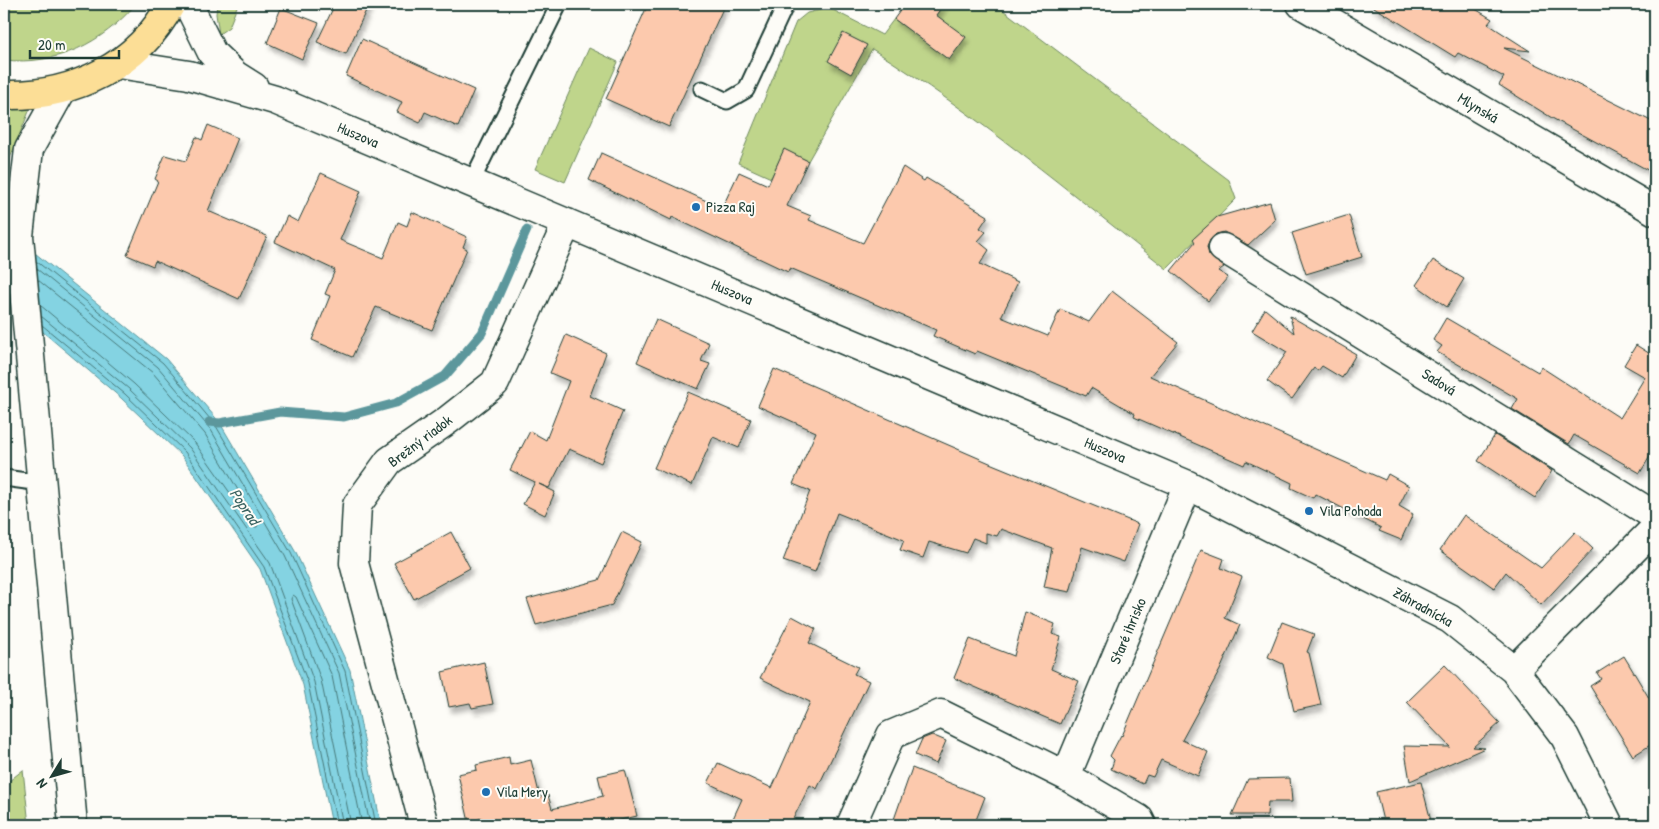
<svg xmlns="http://www.w3.org/2000/svg" width="1659" height="829" viewBox="0 0 1659 829" font-family="'Patrick Hand',sans-serif">
<defs>
<filter id="shadow"><feDropShadow dx="3" dy="5.5" stdDeviation="2.5" flood-color="#0004"/></filter>
</defs>
<rect width="100%" height="100%" fill="#fdfcf7"/>
<filter id="ink" filterUnits="userSpaceOnUse"><feTurbulence type="fractalNoise" baseFrequency=".02" numOctaves="2"/><feDisplacementMap in="SourceGraphic" scale="10" xChannelSelector="R" yChannelSelector="G"/><feConvolveMatrix kernelMatrix="1 2 1 2 8 2 1 2 1" color-interpolation-filters="sRGB"/></filter>
<g filter="url(#ink)">
<path fill="#bfd58b" stroke="#6f8960" d="M4,4H136C102,43 57,66 4,60Z
M217,4H238L229,27L219,34L216,14Z
M944,4H995L1229,180L1236,199L1167,269C1071,193 976,114 872,49L808,161L784,150L771,178L738,163L796,22L807,13L829,8L882,35L894,19L949,59L936,15Z
M589,48L618,62L565,182L535,169Z
M4,106L30,109L5,170L4,166Z
M23,770L29,825H4V785Z"/>
<path fill="#84d3e2" stroke="#5c979c" d="M4,228L166,359L220,423L295,551L350,670L381,825H332L303,685L260,569L182,456L121,398L4,299Z"/>
<g fill="none" stroke-linecap="round" stroke-linejoin="round">
<path stroke="#47797a" stroke-width="1" d="M36,261L163,363L216,426L291,553L345,671L376,825
M37,269L158,367L211,430L285,556L339,673L370,825
M38,280L153,373L205,434L258,524L257,527H254L195,443L134,384L40,305
M41,316L129,389L190,448L270,563L314,682L343,825
M42,325L125,394L185,452L264,567L308,683L337,825
M351,825L321,680L291,599L293,595L296,597L332,676L362,825"/>
<path stroke="#5c979c" stroke-width="9" d="M209,422L220,423L280,412L344,417L396,403L445,376L482,333L527,230"/>
</g>
<path fill="#fcc9ad" stroke="#1f3d34" filter="url(#shadow)" d="M335,4H369L346,54L317,42Z
M648,4H725L669,127L606,99Z
M905,4H944L936,15L966,37L949,60L894,19Z
M1369,4H1467L1492,19L1488,24L1530,51L1504,48L1655,123V174L1552,118L1499,85L1504,77L1458,53L1455,57Z
M281,8L319,23L302,59L267,43Z
M843,33L867,45L851,74L828,61Z
M362,39L474,90L458,127L425,112L420,123L397,112L402,102L346,76Z
M208,125L238,138L208,211L267,236L239,299L155,261L153,266L127,255L158,181L155,179L165,155L186,161L196,137L202,140Z
M784,149L808,161L787,206L811,216L809,220L863,243L903,167L924,181L926,178L988,216L980,228L986,232L978,241L989,250L980,264L1018,282L1001,317L1048,336L1060,309L1089,322L1112,291L1178,342L1150,376L1385,480L1388,474L1409,486L1399,506L1413,514L1401,540L1379,531L1381,528L1315,494L1313,498L1291,488L1292,483L1246,461L1244,465L1134,417L1135,414L1091,388L1086,396L977,351L975,354L933,336L936,330L790,268L788,272L672,217L671,220L589,180L601,153L722,208L739,172L768,185Z
M321,173L361,191L340,240L383,258L398,222L407,226L412,212L467,237L463,247L467,249L432,330L376,307L352,357L312,340L330,296L325,294L335,270L275,242L287,216L298,222Z
M1270,202L1275,220L1248,245L1224,232L1216,234L1210,240L1207,247L1209,255L1224,267L1218,271L1228,277L1208,301L1171,271L1195,242L1193,239L1217,217Z
M1349,215L1362,257L1306,274L1292,233Z
M1433,260L1464,279L1447,307L1416,285Z
M1265,309L1294,333L1290,316L1356,354L1342,378L1322,366L1318,371L1314,368L1292,399L1267,381L1287,352L1252,331Z
M1446,318L1538,372L1541,367L1620,418L1645,377L1624,365L1636,345L1655,357V448L1640,473L1574,435L1569,444L1512,409L1518,399L1437,352L1442,346L1433,340Z
M656,319L709,343L701,361L710,364L698,389L637,362Z
M566,335L606,353L590,396L623,411L601,463L569,449L549,488L539,484L555,492L545,515L523,504L535,482L510,470L530,431L546,440L569,381L550,373Z
M774,369L992,464L1138,524L1124,562L1082,547L1070,592L1044,587L1052,548L1001,529L997,536L986,533V543L973,538L966,553L929,542L923,558L900,550L904,540L837,513L815,572L783,561L810,491L793,484L816,432L758,406Z
M688,392L751,419L739,448L713,437L692,485L654,468Z
M1495,435L1552,471L1535,498L1478,461Z
M1464,515L1541,568L1575,532L1593,549L1541,605L1506,572L1494,588L1440,550Z
M451,532L470,568L414,599L394,563Z
M622,532L642,542L612,605L536,625L527,599L599,580Z
M1201,550L1224,559L1221,568L1242,577L1225,618L1240,625L1220,670L1182,740L1208,752L1198,776L1161,760L1153,777L1147,775L1143,784L1111,769L1114,760L1110,756L1121,735L1122,736Z
M1025,612L1055,624L1052,634L1061,637L1051,669L1079,681L1060,724L954,678L970,639L1014,656Z
M792,616L816,629L809,643L858,667L854,674L869,681L817,789L810,785L790,825H730L742,799L708,783L718,763L772,788L810,702L760,678Z
M1282,622L1314,634L1307,652L1309,653L1321,705L1294,711L1283,664L1268,657Z
M1624,656L1655,708V742L1633,756L1590,686L1601,679L1597,673Z
M484,662L493,704L472,708L470,703L449,707L442,672Z
M1445,665L1500,723L1473,747L1485,748L1410,781L1404,746L1450,747L1407,702Z
M932,735L946,741L936,764L915,755L922,739Z
M509,757L510,765L531,760L540,797L548,795L552,809L603,796L598,776L625,770L637,816L599,825H484L482,818L469,822L458,774L477,770L476,765Z
M912,768L985,797L974,825H892Z
M1290,778L1292,802H1268L1267,815H1232L1248,779Z
M1421,782L1432,825H1384L1376,792Z"/>
<g fill="none" stroke-linecap="round" stroke-linejoin="round">
<defs>
<path id="service" d="M702,89L727,101L746,90L786,4
M471,183L559,4
M4,478L41,483"/>
<path id="minor" d="M188,4L212,53L235,75L254,87
M1301,4L1655,211
M118,64L189,75L275,100L1188,485L1450,619L1514,670L1565,737L1609,825
M1223,248L1655,516
M1514,670L1655,528
M1066,776L1188,485
M424,825L354,563L357,505L389,461L448,420L495,383L567,223
M851,825L891,735L941,714L1066,776L1139,819L1142,825"/>
<path id="tertiary" d="M62,90L29,149L19,236L73,825"/>
<path id="primary" d="M4,95C73,97 138,66 171,4"/>
</defs>
<use href="#service" stroke="#1f3d34" stroke-width="19"/>
<use href="#minor" stroke="#1f3d34" stroke-width="31"/>
<use href="#tertiary" stroke="#1f3d34" stroke-width="31"/>
<use href="#primary" stroke="#1f3d34" stroke-width="31"/>
<use href="#service" stroke="#fdfcf7" stroke-width="15"/>
<use href="#minor" stroke="#fdfcf7" stroke-width="28"/>
<use href="#tertiary" stroke="#fdfcf7" stroke-width="28"/>
<use href="#primary" stroke="#fcde96" stroke-width="28"/>
</g>
</g>
<g fill="#1f6fb2" stroke="#fdfcf7" stroke-width="2">
<circle cx="696" cy="207" r="5"/>
<circle cx="1309" cy="511" r="5"/>
<circle cx="486" cy="792" r="5"/>
</g>
<g text-anchor="middle" stroke-width="4" stroke-linejoin="round" paint-order="stroke">
<g font-size="15" fill="#1f3d34" stroke="#fdfcf7">
<text transform="translate(1478 108) rotate(31)" y="5">Mlynská</text>
<text transform="translate(358 135) rotate(23)" y="5">Huszova</text>
<text transform="translate(732 292) rotate(23)" y="5">Huszova</text>
<text transform="translate(1439 382) rotate(32)" y="5">Sadová</text>
<text transform="translate(420 441) rotate(-37)" y="5">Brežný riadok</text>
<text transform="translate(1105 450) rotate(23)" y="5">Huszova</text>
<text transform="translate(1423 607) rotate(29)" y="5">Záhradnícka</text>
<text transform="translate(1128 631) rotate(-67)" y="5">Staré ihrisko</text>
</g>
<g font-size="15" fill="#1f3d34" stroke="#fdfcf7" text-anchor="start">
<text x="706" y="212">Pizza Raj</text>
<text x="1319" y="516">Vila Pohoda</text>
<text x="496" y="797">Vila Mery</text>
</g>
<g font-size="16" font-style="italic" fill="#386260" stroke="#fdfcf7">
<text transform="translate(245 506) rotate(56)" y="6">Poprad</text>
</g>
</g>
<rect width="1659" height="829" fill="none" stroke="#fdfcf7" stroke-width="20"/>
<rect x="10" y="10" width="1639" height="809" fill="none" stroke="#1f3d34" stroke-width="2" filter="url(#ink)"/>
<g transform="translate(52 776) rotate(233)" stroke="#fdfcf7" stroke-width="4" paint-order="stroke">
<path d="M0-4L9 19L0 12L-9 19Z" fill="#1f3d34"/>
<text y="-8" font-size="14" font-weight="bold" text-anchor="middle" fill="#1f3d34">N</text>
</g>
<path d="M30 50v8h89v-8" fill="none" stroke="#1f3d34" stroke-width="2.5"/>
<text x="38" y="50" font-size="15" fill="#1f3d34" stroke="#fdfcf7" stroke-width="4" paint-order="stroke">20 m</text>
</svg>
